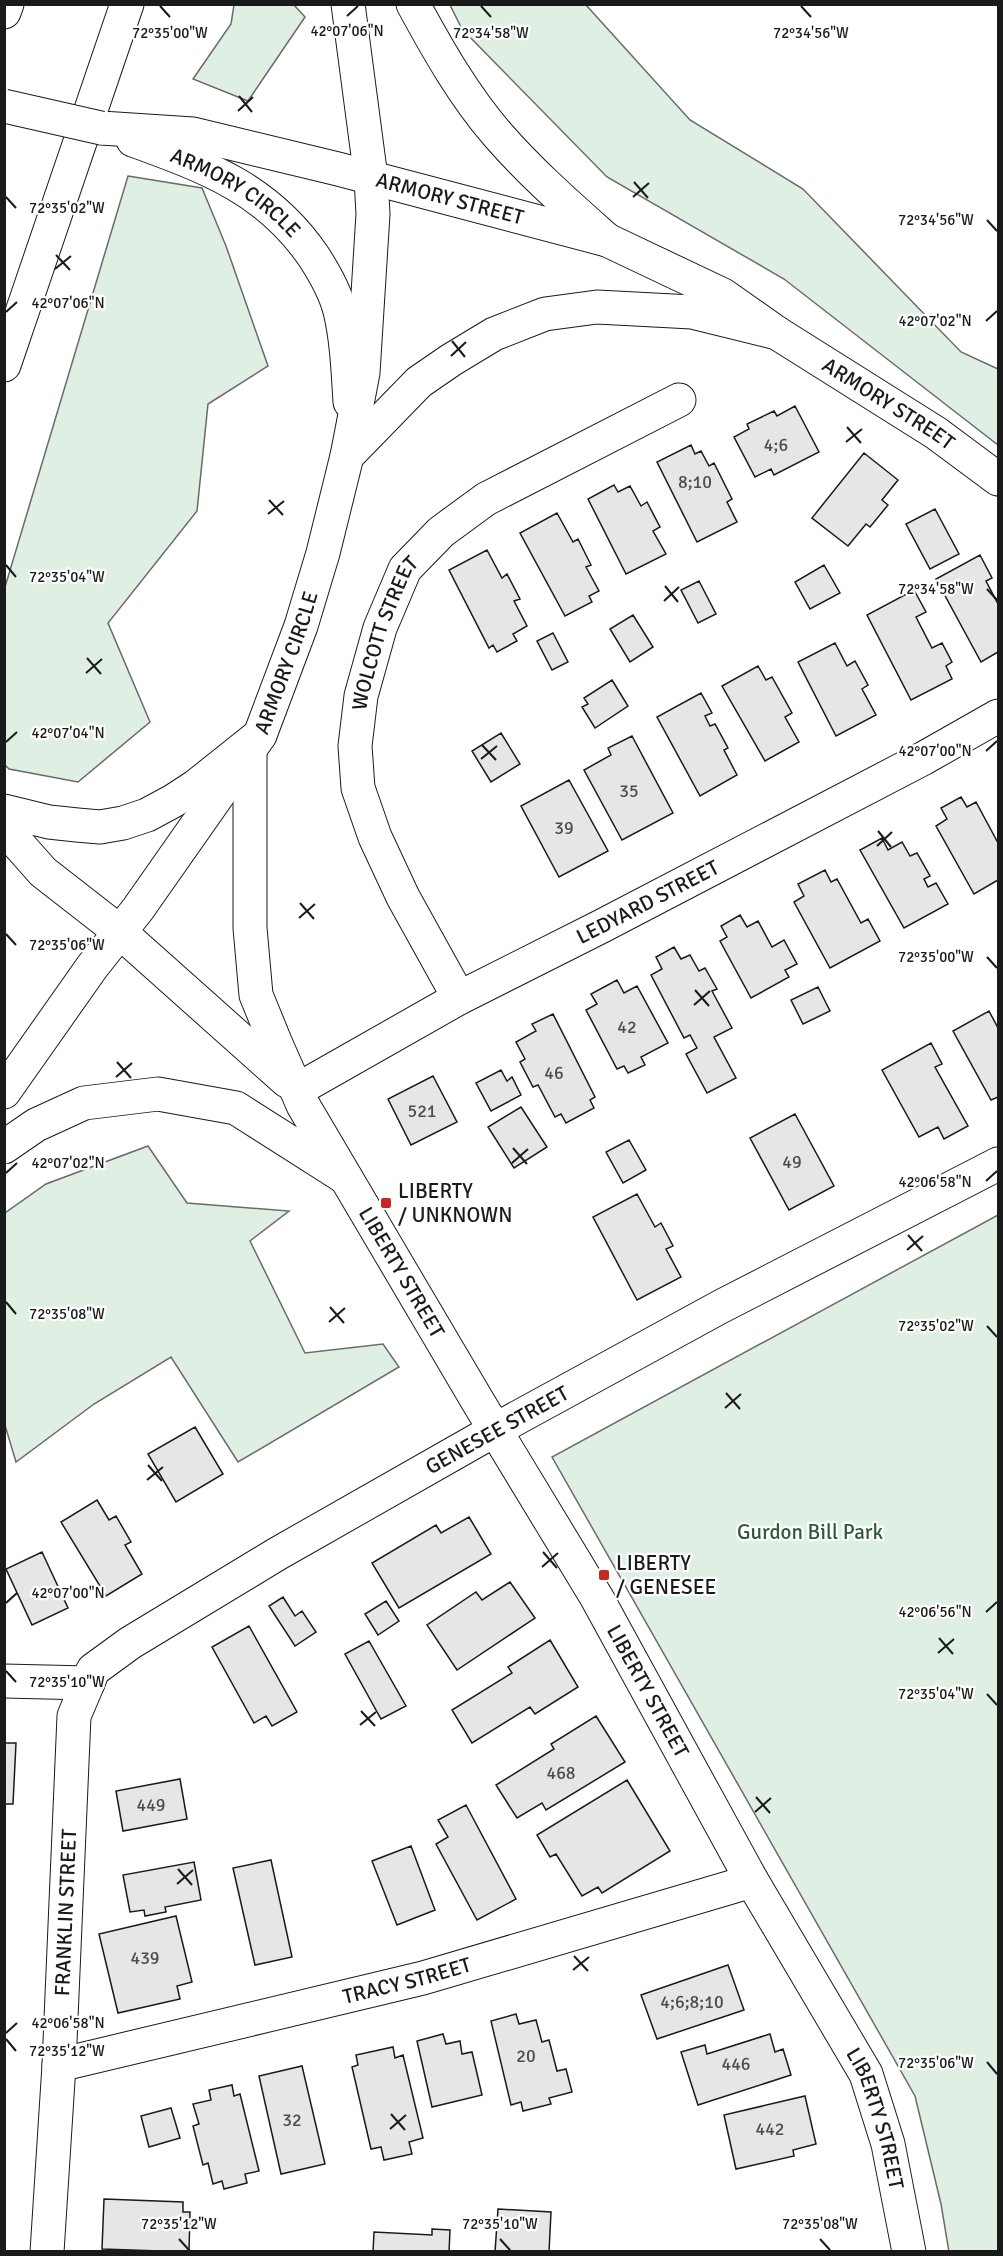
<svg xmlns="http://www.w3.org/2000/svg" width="1003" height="2256" viewBox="0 0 1003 2256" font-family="Signika,sans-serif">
<rect width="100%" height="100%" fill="#fff"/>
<path fill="#e0efe3" stroke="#6a6a6a" stroke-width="1.5" d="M234,5H294L305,17L248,101L193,79L231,24Z
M450,5H586L690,120L803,189L961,352L998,369V445L784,279L607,177L462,29Z
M128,176L202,188L226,246L268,366L208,404L197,511L108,623L150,722L78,782L9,769L5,765V587Z
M148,1146L187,1203L289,1211L250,1241L305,1353L383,1344L399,1367L238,1462L171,1357L94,1404L16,1462L4,1422L5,1213L46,1184Z
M998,1215V2251L949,2252L941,2204L915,2096L552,1457Z"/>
<path fill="#e6e6e6" stroke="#1a1a1a" stroke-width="1.5" d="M795,406L819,452L774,475L771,469L755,477L734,437L749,429L747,424L774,411L777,416Z
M691,445L695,454L701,451L709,466L714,463L732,499L727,502L737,522L697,542L657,462Z
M864,453L898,480L882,500L888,505L870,527L866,524L848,546L812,518Z
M614,485L618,492L630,486L641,506L647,502L660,527L653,531L666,554L626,574L588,499Z
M935,509L959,554L930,569L906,524Z
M557,513L573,542L578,539L591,565L586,567L599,591L589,596L592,602L565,616L520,533Z
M487,550L502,578L507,574L520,599L514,601L527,626L513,634L517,641L497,652L493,645L489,648L449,570Z
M980,555L992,578L986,581L998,604V652L981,662L936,579Z
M824,565L840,593L810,609L795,582Z
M699,581L716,614L698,623L681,590Z
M914,590L926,612L916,617L932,648L942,643L952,662L946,666L952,679L911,700L867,615Z
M633,615L653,647L630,662L610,629Z
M553,633L568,662L552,670L537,641Z
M835,643L847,666L855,661L868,685L862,689L876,715L836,736L798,662Z
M758,666L766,680L772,677L792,713L785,717L799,742L765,761L722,686Z
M612,680L628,706L595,728L582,707L588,704L584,698Z
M701,693L712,713L705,716L710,726L715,724L728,748L724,750L737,775L700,796L657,717Z
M501,733L520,764L491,782L472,751Z
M632,736L673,813L622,840L584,770L611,755L608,748Z
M569,780L608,851L559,877L521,806Z
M961,797L967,807L976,802L998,843V880L974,894L936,826L947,819L941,808Z
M882,838L888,850L902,842L910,856L917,853L930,876L924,879L928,887L936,883L948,904L904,928L860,850Z
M825,870L831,882L837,879L861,923L868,919L880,941L830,968L794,902L804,896L798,884Z
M740,915L747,927L758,921L772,947L784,940L797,964L785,970L789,977L751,998L720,941L727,937L721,926Z
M674,947L681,959L690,955L699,971L705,968L717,989L712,991L732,1028L714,1037L736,1078L707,1093L686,1054L697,1048L690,1035L684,1038L651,975L662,969L656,957Z
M617,980L624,993L637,986L668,1043L641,1057L645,1065L628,1073L624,1066L617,1069L586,1010L597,1004L591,994Z
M818,987L830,1011L803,1024L791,1000Z
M989,1011L998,1028V1097L991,1100L953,1031Z
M553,1014L595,1097L590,1100L594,1108L566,1123L561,1114L555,1117L538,1085L533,1087L520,1062L525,1059L516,1042L536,1031L532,1024Z
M931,1043L942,1064L935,1067L968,1126L944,1139L938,1127L919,1137L882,1070Z
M501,1070L507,1081L512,1077L521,1095L491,1111L476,1083Z
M433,1076L457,1122L411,1145L388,1099Z
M521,1107L547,1147L514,1168L488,1127Z
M795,1114L834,1186L789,1210L750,1138Z
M629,1140L646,1170L623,1183L606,1152Z
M637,1194L655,1227L661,1223L673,1246L666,1249L681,1277L637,1300L593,1217Z
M195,1427L223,1474L176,1502L148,1454Z
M97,1500L109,1520L116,1516L131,1542L125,1545L142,1574L106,1596L61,1522Z
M469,1517L491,1554L399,1608L372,1563L436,1525L441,1533Z
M42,1552L68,1608L32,1625L6,1569Z
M510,1582L535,1618L457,1670L427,1625L476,1592L482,1600Z
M283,1597L295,1616L302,1611L316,1632L295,1646L269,1606Z
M386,1601L399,1621L378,1635L365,1614Z
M249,1626L297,1712L272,1726L266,1716L254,1723L212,1647Z
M550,1640L578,1687L535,1714L530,1707L472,1743L452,1710L512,1673L508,1667Z
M369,1641L406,1706L381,1719L345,1654Z
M596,1716L625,1762L546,1810L542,1803L517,1818L496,1785L554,1749L551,1744Z
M4,1743H16L13,1804H4Z
M180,1779L187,1819L123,1831L116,1791Z
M627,1780L670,1851L602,1893L598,1887L582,1896L556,1854L550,1857L537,1835Z
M466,1805L516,1899L477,1920L436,1844L448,1837L438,1820Z
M411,1846L435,1910L397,1925L372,1861Z
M271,1860L292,1957L255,1965L233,1868Z
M194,1862L201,1900L165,1907L166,1912L145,1916L144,1910L130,1912L123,1875Z
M176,1916L192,1982L177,1986L180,1999L118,2013L99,1934Z
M728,1965L744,2010L657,2039L641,1995Z
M516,2014L519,2024L536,2020L542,2042L549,2040L557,2071L566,2069L572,2092L549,2098L551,2104L523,2111L521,2102L511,2105L491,2021Z
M443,2034L446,2044L460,2041L462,2054L472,2052L482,2095L432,2107L417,2041Z
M770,2034L775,2052L783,2049L791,2075L698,2105L681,2052L705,2045L707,2054Z
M393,2047L395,2058L403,2055L423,2138L409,2142L412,2154L384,2160L381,2147L371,2149L352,2067L358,2065L356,2055Z
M302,2066L325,2164L281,2174L259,2076Z
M232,2085L234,2096L240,2094L259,2171L245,2174L247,2183L224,2189L222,2181L213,2184L208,2163L203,2165L193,2126L199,2124L193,2104L211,2100L209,2090Z
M805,2096L816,2144L793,2150L794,2156L736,2169L724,2115Z
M171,2108L180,2138L149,2147L141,2116Z
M104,2199L183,2202V2212H190L189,2252L102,2249Z
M498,2209L551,2212L549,2252H495Z
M432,2229L450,2230L449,2252H373L374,2232L432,2235Z"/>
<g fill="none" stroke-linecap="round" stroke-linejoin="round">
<defs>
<g id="minor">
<path id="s1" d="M459,998L403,897L375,837L358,788L355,746L361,696L380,628L405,569L441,532L486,499L679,400"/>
<path id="s2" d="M297,1090L459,998L600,927L924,758L998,716"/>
<path d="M4,1681L88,1683L93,1670L130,1643L277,1554L495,1430"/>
<path id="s3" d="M59,2065L423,1978L752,1881"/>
<path id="s4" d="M47,2252L59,2065L74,1716L88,1683"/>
</g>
<g id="major">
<path id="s5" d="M101,128L193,134L338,169L607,240L723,295L777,333L936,433L998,479"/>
<path id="s6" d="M133,140C207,167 268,189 314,257C325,274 335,291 340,311C347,340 348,371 350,402"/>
<path id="s7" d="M250,749V928L256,995L276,1044L303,1105L477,1400L597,1598L752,1881L866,2074L888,2144L909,2252"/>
<path id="s8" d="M4,811L49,822L77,825L100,827L123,823L147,815L173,801L196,786L260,735L301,626L323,553L347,456L419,382L451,360L494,334L545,314L597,307L692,312L777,333"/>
<path d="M4,828L43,872L120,932L287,1081"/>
<path d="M495,1430L720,1307L998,1164"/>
</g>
<path id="highway" d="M413,4C438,50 464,96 498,135C532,174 570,207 607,240
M4,12L7,4
M4,365L127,4
M347,456L363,373L373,214L371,178L348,4
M4,1092L92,967L138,909L260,735
M4,1147L36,1125L84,1103L158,1094L236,1108L346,1178"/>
</defs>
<use href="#minor" stroke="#1a1a1a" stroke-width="35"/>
<use href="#major" stroke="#1a1a1a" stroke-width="35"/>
<use href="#highway" stroke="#1a1a1a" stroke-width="35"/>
<use href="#minor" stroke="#fff" stroke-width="33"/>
<use href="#major" stroke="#fff" stroke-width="33"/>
<use href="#highway" stroke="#fff" stroke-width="33"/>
<defs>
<path id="major-bridge" d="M4,106L101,128"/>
</defs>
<use href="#major-bridge" stroke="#1a1a1a" stroke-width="35" stroke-linecap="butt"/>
<use href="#major-bridge" stroke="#fff" stroke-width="33"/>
</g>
<path fill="none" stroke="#1a1a1a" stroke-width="2" d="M160,6L170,17M481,6L491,17M801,6L811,17M347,16L358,6M239,96L252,112M238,111L253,97M634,182L648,198M6,197L16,208M633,197L649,183M987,220L997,231M56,255L70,270M55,269L71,256M6,312L17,302M986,321L997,311M452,341L465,357M451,356L466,342M847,427L861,443M846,442L862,429M269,500L283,515M268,514L284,501M6,565L16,577M665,586L678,602M987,589L997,600M664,601L679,587M87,658L101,674M86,673L102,659M6,742L17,732M482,745L496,760M986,751L997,741M481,759L497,746M878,831L891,847M877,846L892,832M300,903L314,919M299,918L315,904M6,934L16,945M987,957L997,968M695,990L709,1006M694,1005L710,991M117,1062L131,1078M116,1077L132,1063M513,1148L527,1164M512,1163L528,1149M6,1173L17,1163M986,1181L997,1171M908,1235L922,1251M907,1250L923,1236M6,1302L16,1314M330,1307L344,1323M329,1322L345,1308M987,1326L997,1337M726,1393L740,1409M725,1408L741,1394M148,1465L162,1481M147,1480L163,1467M543,1552L557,1568M542,1567L558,1553M6,1603L17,1593M986,1612L997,1602M939,1638L953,1654M938,1653L954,1639M6,1671L16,1682M987,1694L997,1705M361,1711L375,1726M360,1725L376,1712M756,1797L770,1813M755,1812L771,1798M178,1869L192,1885M177,1884L193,1870M574,1956L588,1971M573,1970L589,1957M6,2033L17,2023M6,2039L16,2051M987,2062L997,2074M391,2114L405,2130M390,2129L406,2115M179,2239L189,2250M500,2239L510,2250M820,2239L830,2250"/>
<g fill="#c62828" stroke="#fff" stroke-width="2">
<rect x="380" y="1197" width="12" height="12" rx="3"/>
<rect x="598" y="1569" width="12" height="12" rx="3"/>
</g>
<g text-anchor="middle" stroke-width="4.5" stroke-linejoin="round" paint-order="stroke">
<g font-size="18" fill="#4d4d4d">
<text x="776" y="451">4;6</text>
<text x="695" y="488">8;10</text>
<text x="629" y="797">35</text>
<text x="564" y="834">39</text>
<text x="627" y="1033">42</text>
<text x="554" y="1079">46</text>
<text x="422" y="1117">521</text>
<text x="792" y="1168">49</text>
<text x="561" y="1779">468</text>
<text x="151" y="1811">449</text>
<text x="145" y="1964">439</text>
<text x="692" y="2008">4;6;8;10</text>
<text x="526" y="2062">20</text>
<text x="736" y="2070">446</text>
<text x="292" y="2126">32</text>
<text x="770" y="2135">442</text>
</g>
<g font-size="21" fill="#1a1a1a" stroke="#fff">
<text dy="7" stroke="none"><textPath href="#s6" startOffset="116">ARMORY CIRCLE</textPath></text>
<text dy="7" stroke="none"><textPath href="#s5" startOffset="357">ARMORY STREET</textPath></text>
<text dy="7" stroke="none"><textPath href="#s5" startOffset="846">ARMORY STREET</textPath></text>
<text dy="7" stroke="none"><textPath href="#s1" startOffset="393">WOLCOTT STREET</textPath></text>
<text dy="7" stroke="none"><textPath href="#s8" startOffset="362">ARMORY CIRCLE</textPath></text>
<text dy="7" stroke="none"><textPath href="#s2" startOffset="398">LEDYARD STREET</textPath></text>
<text dy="7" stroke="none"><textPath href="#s7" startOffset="560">LIBERTY STREET</textPath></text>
<text transform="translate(497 1430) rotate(-29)" y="7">GENESEE STREET</text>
<text dy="7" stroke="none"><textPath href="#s7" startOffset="1046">LIBERTY STREET</textPath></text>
<text dy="7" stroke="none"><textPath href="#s4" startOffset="340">FRANKLIN STREET</textPath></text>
<text dy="7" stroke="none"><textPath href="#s3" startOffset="358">TRACY STREET</textPath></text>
<text dy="7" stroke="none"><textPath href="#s7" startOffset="1532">LIBERTY STREET</textPath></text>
</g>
<g font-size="21" fill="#1a1a1a" stroke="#fff" text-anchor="start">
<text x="398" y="1198">LIBERTY<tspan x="398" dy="24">/ UNKNOWN</tspan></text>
<text x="616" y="1570">LIBERTY<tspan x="616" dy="24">/ GENESEE</tspan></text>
</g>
<g font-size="21" fill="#2b5a34" stroke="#fff">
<text x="810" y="1539">Gurdon Bill Park</text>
</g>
</g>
<g font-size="15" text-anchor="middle" fill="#1a1a1a" stroke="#fff" stroke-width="4.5" stroke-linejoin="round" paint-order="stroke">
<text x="347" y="36">42°07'06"N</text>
<text x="170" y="38">72°35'00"W</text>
<text x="491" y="38">72°34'58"W</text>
<text x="811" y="38">72°34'56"W</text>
<text x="67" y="213">72°35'02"W</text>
<text x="936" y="225">72°34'56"W</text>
<text x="68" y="308">42°07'06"N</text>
<text x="935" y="326">42°07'02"N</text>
<text x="67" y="582">72°35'04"W</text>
<text x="936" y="594">72°34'58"W</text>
<text x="68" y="738">42°07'04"N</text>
<text x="935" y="756">42°07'00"N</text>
<text x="67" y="950">72°35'06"W</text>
<text x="936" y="962">72°35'00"W</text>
<text x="68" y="1168">42°07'02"N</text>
<text x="935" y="1187">42°06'58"N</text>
<text x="67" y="1319">72°35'08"W</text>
<text x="936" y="1331">72°35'02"W</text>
<text x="68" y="1598">42°07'00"N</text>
<text x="935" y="1617">42°06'56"N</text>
<text x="67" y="1687">72°35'10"W</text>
<text x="936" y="1699">72°35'04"W</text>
<text x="68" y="2028">42°06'58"N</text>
<text x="67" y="2056">72°35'12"W</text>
<text x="936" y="2068">72°35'06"W</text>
<text x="179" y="2229">72°35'12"W</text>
<text x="500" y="2229">72°35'10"W</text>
<text x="820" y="2229">72°35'08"W</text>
</g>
<rect width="1003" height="2256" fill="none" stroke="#1a1a1a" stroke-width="12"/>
</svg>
